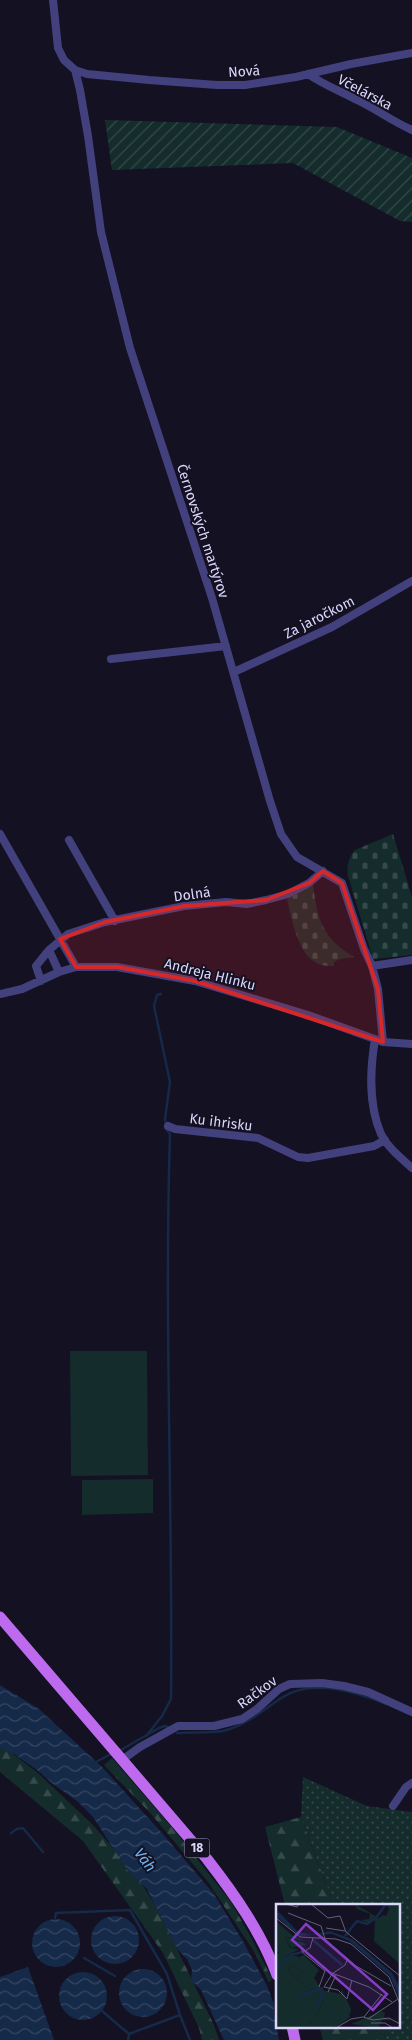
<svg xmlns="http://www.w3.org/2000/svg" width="412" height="2040" viewBox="0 0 412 2040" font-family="'Fira Sans',sans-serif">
<defs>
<pattern id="grass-dots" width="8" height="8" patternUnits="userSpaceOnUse" patternTransform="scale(1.25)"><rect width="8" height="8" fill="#142c2b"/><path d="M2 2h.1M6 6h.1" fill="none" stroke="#364a4b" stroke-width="1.8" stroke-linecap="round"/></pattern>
<pattern id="forest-firs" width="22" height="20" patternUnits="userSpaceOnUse" patternTransform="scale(1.25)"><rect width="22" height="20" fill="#142c2b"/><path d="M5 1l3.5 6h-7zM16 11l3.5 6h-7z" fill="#364a4b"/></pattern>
<pattern id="cemetery-stones" width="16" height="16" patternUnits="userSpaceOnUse" patternTransform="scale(1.25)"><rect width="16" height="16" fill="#142c2b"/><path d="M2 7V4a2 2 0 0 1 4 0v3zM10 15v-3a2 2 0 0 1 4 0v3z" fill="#364a4b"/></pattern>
<pattern id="garden-furrows" width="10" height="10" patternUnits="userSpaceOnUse" patternTransform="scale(1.25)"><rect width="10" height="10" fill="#142c2b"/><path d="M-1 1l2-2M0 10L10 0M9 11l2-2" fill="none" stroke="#364a4b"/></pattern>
<pattern id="water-waves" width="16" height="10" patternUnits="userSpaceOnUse" patternTransform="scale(1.25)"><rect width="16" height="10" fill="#152948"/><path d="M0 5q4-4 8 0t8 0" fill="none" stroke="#364763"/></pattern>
</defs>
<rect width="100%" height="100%" fill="#141123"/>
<path fill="url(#grass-dots)" d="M303,1777L367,1806L412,1812V2040H386L381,2026H398V1905H334L301,1817Z"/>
<path fill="url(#forest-firs)" d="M0,1744L38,1773L93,1825L134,1872L156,1906L214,2025L219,2040H202L199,2028L163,1953L83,1841L0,1772Z
M112,1758L175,1831L231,1902L254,1943L272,1979L269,1983L255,1953L208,1882L151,1814L104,1765Z
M301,1817L334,1905H285L265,1827Z
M319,2026H381L386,2040H323Z"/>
<path fill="url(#cemetery-stones)" d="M393,834L412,897V955L373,959L348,876C347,866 348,858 355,850Z
M313,885C318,921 322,937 354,957L340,959L334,962V966C327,966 321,966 315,962C298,953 291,917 287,899Z"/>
<path fill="url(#garden-furrows)" d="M105,120L337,127L412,158V222L400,221L293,163L112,170Z"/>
<path fill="#142c2b" d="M70,1351H147L148,1475L71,1476Z
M153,1479V1513L82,1515V1480Z"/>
<path fill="url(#water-waves)" d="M0,1685L39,1709L102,1767L162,1833L214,1894L244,1943L267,1986L274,2004V2014L279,2040H224L201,1990L191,1980L192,1970L187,1959L177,1949L147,1889L128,1871L93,1817L77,1801L53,1784L37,1770L14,1754L0,1748Z
M91 1940a24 24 0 1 1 48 0a24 24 0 1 1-48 0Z
M32 1943a24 24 0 1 1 48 0a24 24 0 1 1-48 0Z
M28,1967L54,2040H0V1977Z
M119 1993a24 24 0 1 1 48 0a24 24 0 1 1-48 0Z
M59 1996a24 24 0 1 1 48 0a24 24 0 1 1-48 0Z"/>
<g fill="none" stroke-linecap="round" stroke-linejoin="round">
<path stroke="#152948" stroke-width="2.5" d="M177,1733C192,1732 209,1733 223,1731C246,1726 264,1709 283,1697C312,1678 356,1692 386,1704
M147,1735L162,1716L171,1699C173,1511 164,1322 170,1134L166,1129L165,1119L170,1082L154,1006L157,995L161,994
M119,1751L159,1728L165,1726L168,1727
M94,1763L111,1754
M11,1833L17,1829L23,1828L43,1852
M55,1918L56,1913L130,1910L167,1974L180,2015
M84,1958L115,1976
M102,2011L129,2034
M128,2040L129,2034L180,2015L190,2040"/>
<path stroke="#43417d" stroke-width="8" d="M53,0L58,48L64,60L75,70L80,90L88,136L101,232L130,348L212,598L270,801L281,834L297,857L342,883L364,949L372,966L378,989L383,1042
M75,70L87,74L149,80L217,85H245L296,77L351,64L412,53
M308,74C324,85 340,91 357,100C376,109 392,121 412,130
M111,659L226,646
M234,672L332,627L412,581
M0,834L76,967
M69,840L115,921
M372,966L412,960
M59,972L49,950L68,934L105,922L184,906L226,902L247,904L266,900L288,894L309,883L323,871
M41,981L36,966L49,950
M0,994L22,989L59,972L76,967H117L195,981L308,1015L383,1042L412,1044
M375,1039C370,1070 368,1104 381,1134C388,1148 401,1158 412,1168
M168,1126L175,1129L258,1138L298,1157L308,1158L374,1146L385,1140
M122,1760L140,1747L178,1726H214L242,1719L257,1709L279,1689L290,1684L322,1683L344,1686L368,1692L412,1712
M393,1806L406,1787L412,1783"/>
<path stroke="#bd6aef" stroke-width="11" d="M0,1617L207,1859C235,1895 261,1932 277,1975
M292,2026L295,2040"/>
</g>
<path fill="#d62828" fill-opacity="0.2" stroke="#d62828" stroke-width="4" stroke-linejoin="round" d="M323,871L342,883L378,989L383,1042L195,981L117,967H76L60,939L105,922L184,906L266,900L309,883Z"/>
<g text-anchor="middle" stroke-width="4" stroke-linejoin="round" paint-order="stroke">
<rect fill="#141123" stroke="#9f9cba" stroke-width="1" x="184.5" y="1838.5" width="25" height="19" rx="4"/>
<g font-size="12" font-weight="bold" fill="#dbd7fb">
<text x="197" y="1852">18</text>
</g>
<g font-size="14" fill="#dbd7fb" stroke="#141123">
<text transform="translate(244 71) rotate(-4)" y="5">Nová</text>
<text transform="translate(365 92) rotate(28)" y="5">Včelárska</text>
<text transform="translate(203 531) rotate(72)" y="5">Černovských martýrov</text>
<text transform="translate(319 617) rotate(-27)" y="5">Za jaročkom</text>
<text transform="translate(192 894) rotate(-8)" y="5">Dolná</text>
<text transform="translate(210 974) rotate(14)" y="5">Andreja Hlinku</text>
<text transform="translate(221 1122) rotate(7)" y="5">Ku ihrisku</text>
<text transform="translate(257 1692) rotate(-36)" y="5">Račkov</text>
</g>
<g font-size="15" font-style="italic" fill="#70b4ef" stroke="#141123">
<text transform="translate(145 1860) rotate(53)" y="5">Váh</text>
</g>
</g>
<g transform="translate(276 1904)">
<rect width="124" height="124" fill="#141123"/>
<path d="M9,33L28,39L30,41L15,44ZM28,51L43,66L38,74L46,86L65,90V84L75,105L74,111L71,108L39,123L33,119L43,108L47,97L13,68L14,59L30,71L24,62L23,53ZM106,107L109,109L108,113L117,116H106L102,124L75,120Z" fill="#142c2b"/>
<path d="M79,0L103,14L107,11L110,12L113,5L111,2L96,0H124V60L98,37L99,13L92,19L85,16L93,15L94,10L81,5ZM0,17L16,31L29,37L9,33L14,44L24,45L12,51L7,59L15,52H22L31,72L14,59L13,68L47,97L43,108L33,119L39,123L65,107H71L74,113L61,124H0V51L3,49L0,46Z" fill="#142c2b"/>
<path d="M0,5L22,28L36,31L54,27L76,35L116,69L124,84V96L114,72L73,37L56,30L22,32L0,12V8L3,9Z" fill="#152948"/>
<path fill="none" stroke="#152948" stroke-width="2.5" d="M69,32L81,17L91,20L100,14L110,0M37,36L66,61M0,64L15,51L26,48M23,92L47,84M42,103L47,86"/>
<path fill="none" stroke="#646079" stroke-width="1" d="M10,0L21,3L23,0M35,0L52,14L64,12L70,28L124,72M12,9L45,22L49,35L80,62L115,82M0,14L24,33L60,35L75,40L113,73L124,100M50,24L69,27M26,43V48L49,67M27,48L34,44L37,34M56,69L93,83L116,98M43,83L49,67M52,88L60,71M71,95L62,86L48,83L56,70L69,61L72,54M71,95L76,76M88,113L106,90M92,115L122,95M95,119H109L117,124M60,124L75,115L87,113L97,116L113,114L124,120"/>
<path fill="#853dc5" fill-opacity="0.15" stroke="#853dc5" stroke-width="2.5" d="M30,20L111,90L97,106L16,36Z"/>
<rect width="124" height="124" fill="none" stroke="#dbd7fb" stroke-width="2.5"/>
</g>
</svg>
